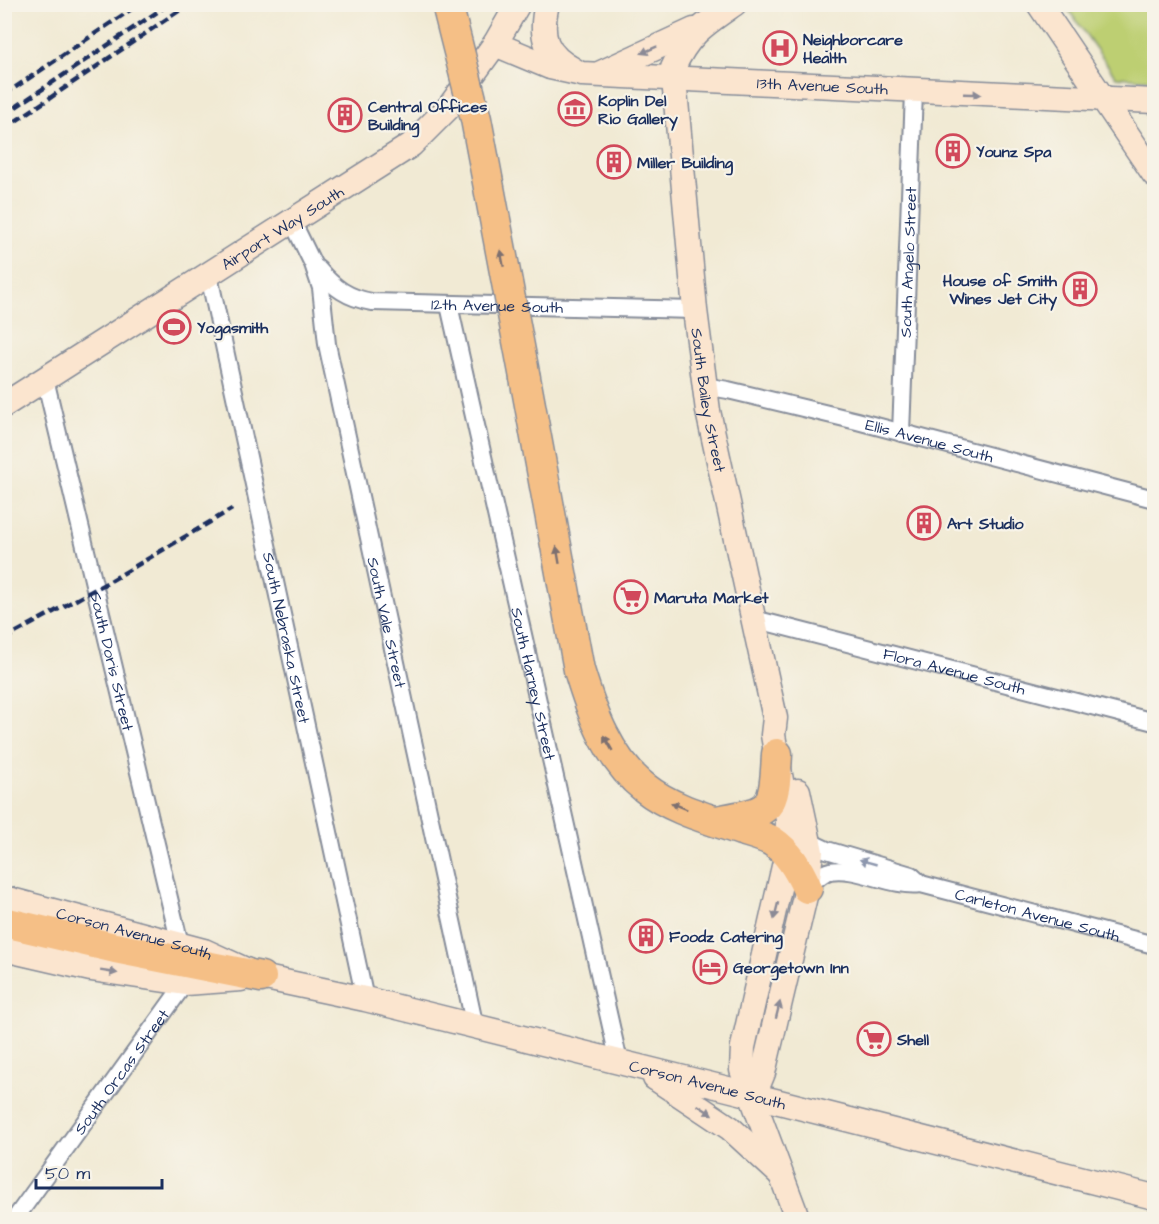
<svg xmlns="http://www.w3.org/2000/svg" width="1159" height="1224" viewBox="0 0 1159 1224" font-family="'Architects Daughter',sans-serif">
<rect width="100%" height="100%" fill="#f7f3e8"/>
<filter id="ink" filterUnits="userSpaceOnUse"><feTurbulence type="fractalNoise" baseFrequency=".0167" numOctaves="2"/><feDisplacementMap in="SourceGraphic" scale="12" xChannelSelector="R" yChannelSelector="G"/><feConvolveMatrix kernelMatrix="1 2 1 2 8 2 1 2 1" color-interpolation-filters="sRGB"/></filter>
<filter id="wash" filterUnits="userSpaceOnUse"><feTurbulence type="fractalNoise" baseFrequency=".008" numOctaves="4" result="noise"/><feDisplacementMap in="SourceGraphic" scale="24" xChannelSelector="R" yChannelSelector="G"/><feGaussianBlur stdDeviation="1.35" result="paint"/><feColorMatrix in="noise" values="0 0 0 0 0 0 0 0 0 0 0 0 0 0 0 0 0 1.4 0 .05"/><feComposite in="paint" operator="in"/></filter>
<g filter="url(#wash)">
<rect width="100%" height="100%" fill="#f1ead4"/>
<path fill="#bdcf72" stroke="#6c7f68" stroke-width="1.5" d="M1065,5H1154V80L1116,77Z"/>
</g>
<g filter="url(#ink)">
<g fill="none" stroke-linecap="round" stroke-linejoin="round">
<defs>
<g id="street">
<path id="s1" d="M293,223L313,264L321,288L327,344L475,1027"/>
<path id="s2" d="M318,269C334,288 348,298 372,302L695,310"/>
<path id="s3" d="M209,276L365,999"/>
<path id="s4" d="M449,305L619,1062"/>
<path id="s5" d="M45,379L180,944"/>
<path id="s6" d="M704,386L728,390L857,421L1154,499"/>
<path id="s7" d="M901,433L914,92"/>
<path id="s8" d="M754,619L1154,722"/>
<path d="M808,841L827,850L911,875L921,884"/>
<path id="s9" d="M807,888C814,881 821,873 830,871C858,866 891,888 921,884L1154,945"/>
<path id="s10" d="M14,1220L185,983"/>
</g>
<g id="secondary">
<path d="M547,4C539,37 545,54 574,70"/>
<path id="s11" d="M734,4C705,24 688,34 673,68L695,310L708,411L775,718L773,735L788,820L787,853L743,1047L742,1070L798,1220"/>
<path d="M1039,4L1154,174"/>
<path id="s12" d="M495,44L550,67L582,74L1154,101"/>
<path d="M601,73L694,30"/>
<path id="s13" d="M4,405L411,145L450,106L495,44L518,4"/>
<path id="s14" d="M4,898L204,951L261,977L365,999L724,1088L1154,1197"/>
<path d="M4,949L91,969L185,983L241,979"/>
<path d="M655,1078L730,1128L779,1173"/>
<path d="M754,1095L763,1073L807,888L811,852L798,791"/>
</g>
<path id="highway" d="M525,378L579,670C592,713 608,759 645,788C671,809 710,819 741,830C751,833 763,836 772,841C789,852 799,870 807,888
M716,821C772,811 774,813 777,754
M4,922L115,948L261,977"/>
</defs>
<use href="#street" stroke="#868c99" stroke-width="20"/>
<use href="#secondary" stroke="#868c99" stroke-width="27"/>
<use href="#highway" stroke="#868c99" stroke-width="33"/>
<use href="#street" stroke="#fff" stroke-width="16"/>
<use href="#secondary" stroke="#fbe5cf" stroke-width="24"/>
<use href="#highway" stroke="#f5bf86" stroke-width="30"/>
<path stroke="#1b2f5e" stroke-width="4.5" stroke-dasharray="9 4.5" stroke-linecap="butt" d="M4,95L139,4
M4,115L169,4
M4,129L189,4
M4,639L112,580L232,509"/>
<defs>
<path id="highway-bridge" d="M447,4L476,119L525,378"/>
</defs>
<use href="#highway-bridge" stroke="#868c99" stroke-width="33" stroke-linecap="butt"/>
<use href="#highway-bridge" stroke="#f5bf86" stroke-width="30"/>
</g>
<defs><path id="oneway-solid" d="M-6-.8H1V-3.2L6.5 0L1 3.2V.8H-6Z" transform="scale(1.5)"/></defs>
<g fill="#8b8a96">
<use href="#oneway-solid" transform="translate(649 50) rotate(156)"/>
<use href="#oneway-solid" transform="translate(972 94) rotate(2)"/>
<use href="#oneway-solid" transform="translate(776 911) rotate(104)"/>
<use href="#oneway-solid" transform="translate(109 972) rotate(9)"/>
<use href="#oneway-solid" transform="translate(778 1010) rotate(-76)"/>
<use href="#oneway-solid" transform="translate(705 1110) rotate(33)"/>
</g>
<g fill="#7d7070">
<use href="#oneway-solid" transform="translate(502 258) rotate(-101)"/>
<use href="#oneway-solid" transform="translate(558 555) rotate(-100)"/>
<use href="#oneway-solid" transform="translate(608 743) rotate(-120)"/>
<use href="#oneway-solid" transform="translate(679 806) rotate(-157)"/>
</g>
<use fill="#8d97ae" href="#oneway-solid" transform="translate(868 862) rotate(-164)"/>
</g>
<defs>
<symbol id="hospital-ring" viewBox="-11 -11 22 22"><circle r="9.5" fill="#f7f3e8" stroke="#d1495b" stroke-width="1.5"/><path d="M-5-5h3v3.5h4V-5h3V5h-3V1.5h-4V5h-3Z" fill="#d1495b"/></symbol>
<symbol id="museum-ring" viewBox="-11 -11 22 22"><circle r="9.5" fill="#f7f3e8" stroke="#d1495b" stroke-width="1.5"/><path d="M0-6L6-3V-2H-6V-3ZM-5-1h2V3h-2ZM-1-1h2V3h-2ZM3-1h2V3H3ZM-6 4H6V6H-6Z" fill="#d1495b"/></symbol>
<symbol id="building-ring" viewBox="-11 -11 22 22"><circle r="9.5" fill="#f7f3e8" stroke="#d1495b" stroke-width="1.5"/><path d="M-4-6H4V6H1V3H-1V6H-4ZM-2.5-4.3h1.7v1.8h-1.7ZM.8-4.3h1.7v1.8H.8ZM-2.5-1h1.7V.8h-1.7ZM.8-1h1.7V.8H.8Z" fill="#d1495b"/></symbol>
<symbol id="stadium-ring" viewBox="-11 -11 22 22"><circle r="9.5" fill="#f7f3e8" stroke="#d1495b" stroke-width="1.5"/><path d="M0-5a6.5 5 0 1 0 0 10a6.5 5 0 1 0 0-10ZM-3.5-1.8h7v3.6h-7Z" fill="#d1495b"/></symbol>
<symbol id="supermarket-ring" viewBox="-11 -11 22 22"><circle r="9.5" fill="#f7f3e8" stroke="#d1495b" stroke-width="1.5"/><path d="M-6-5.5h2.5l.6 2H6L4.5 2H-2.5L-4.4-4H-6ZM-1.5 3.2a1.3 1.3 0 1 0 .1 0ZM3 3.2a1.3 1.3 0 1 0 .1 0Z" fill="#d1495b"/></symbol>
<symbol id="hotel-ring" viewBox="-11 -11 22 22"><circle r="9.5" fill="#f7f3e8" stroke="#d1495b" stroke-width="1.5"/><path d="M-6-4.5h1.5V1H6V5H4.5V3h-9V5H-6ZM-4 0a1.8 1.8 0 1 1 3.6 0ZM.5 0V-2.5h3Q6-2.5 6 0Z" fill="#d1495b"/></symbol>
</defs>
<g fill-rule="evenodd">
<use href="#hospital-ring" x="761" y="29" width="38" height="38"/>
<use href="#museum-ring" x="556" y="90" width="38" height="38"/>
<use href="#building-ring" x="326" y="96" width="38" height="38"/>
<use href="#building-ring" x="934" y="132" width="38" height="38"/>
<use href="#building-ring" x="595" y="143" width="38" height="38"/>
<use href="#building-ring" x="1061" y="270" width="38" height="38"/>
<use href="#stadium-ring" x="155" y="308" width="38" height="38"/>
<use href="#building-ring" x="905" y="504" width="38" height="38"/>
<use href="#supermarket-ring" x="612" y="578" width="38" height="38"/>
<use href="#building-ring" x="627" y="917" width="38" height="38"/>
<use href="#hotel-ring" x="691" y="948" width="38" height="38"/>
<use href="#supermarket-ring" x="855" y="1020" width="38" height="38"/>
</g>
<g text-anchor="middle" stroke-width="4.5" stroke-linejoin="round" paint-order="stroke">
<g font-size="16" font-weight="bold" fill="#1b2f5e" stroke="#f7f3e8" text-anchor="start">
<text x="803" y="45">Neighborcare<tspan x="803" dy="18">Health</tspan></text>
<text x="598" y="106">Koplin Del<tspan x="598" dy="18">Rio Gallery</tspan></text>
<text x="368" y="112">Central Offices<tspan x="368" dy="18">Building</tspan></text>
<text x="976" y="157">Younz Spa</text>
<text x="637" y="168">Miller Building</text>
<text x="1057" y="286" text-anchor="end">House of Smith<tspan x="1057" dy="18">Wines Jet City</tspan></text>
<text x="197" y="333">Yogasmith</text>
<text x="947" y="529">Art Studio</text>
<text x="654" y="603">Maruta Market</text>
<text x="669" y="942">Foodz Catering</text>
<text x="733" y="973">Georgetown Inn</text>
<text x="897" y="1045">Shell</text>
</g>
<g font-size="16" fill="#1b2f5e" stroke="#f7f3e8">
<text dy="6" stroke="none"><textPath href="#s12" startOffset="333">13th Avenue South</textPath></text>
<text dy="6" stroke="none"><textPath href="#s13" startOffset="330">Airport Way South</textPath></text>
<text dy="6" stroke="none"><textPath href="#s7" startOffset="171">South Angelo Street</textPath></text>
<text dy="6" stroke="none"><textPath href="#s2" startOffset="190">12th Avenue South</textPath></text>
<text dy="6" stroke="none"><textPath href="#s11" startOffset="424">South Bailey Street</textPath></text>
<text dy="6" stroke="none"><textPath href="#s6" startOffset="232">Ellis Avenue South</textPath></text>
<text dy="6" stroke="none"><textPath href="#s1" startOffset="412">South Vale Street</textPath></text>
<text dy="6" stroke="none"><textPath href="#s3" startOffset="370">South Nebraska Street</textPath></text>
<text dy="6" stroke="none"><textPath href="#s5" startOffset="290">South Doris Street</textPath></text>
<text dy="6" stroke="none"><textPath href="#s8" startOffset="207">Flora Avenue South</textPath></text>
<text dy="6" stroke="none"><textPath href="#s4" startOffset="388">South Harney Street</textPath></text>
<text dy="6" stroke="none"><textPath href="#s9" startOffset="242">Carleton Avenue South</textPath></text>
<text dy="6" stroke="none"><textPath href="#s14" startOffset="135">Corson Avenue South</textPath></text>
<text dy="6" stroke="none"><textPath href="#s10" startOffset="183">South Orcas Street</textPath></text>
<text dy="6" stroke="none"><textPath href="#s14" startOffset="729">Corson Avenue South</textPath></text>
</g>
</g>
<rect width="1159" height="1224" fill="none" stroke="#f7f3e8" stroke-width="24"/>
<path d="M36 1179v9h126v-9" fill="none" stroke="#1b2f5e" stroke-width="3"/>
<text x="45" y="1179" font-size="18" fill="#1b2f5e" stroke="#f7f3e8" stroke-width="4.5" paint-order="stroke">50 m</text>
</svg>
